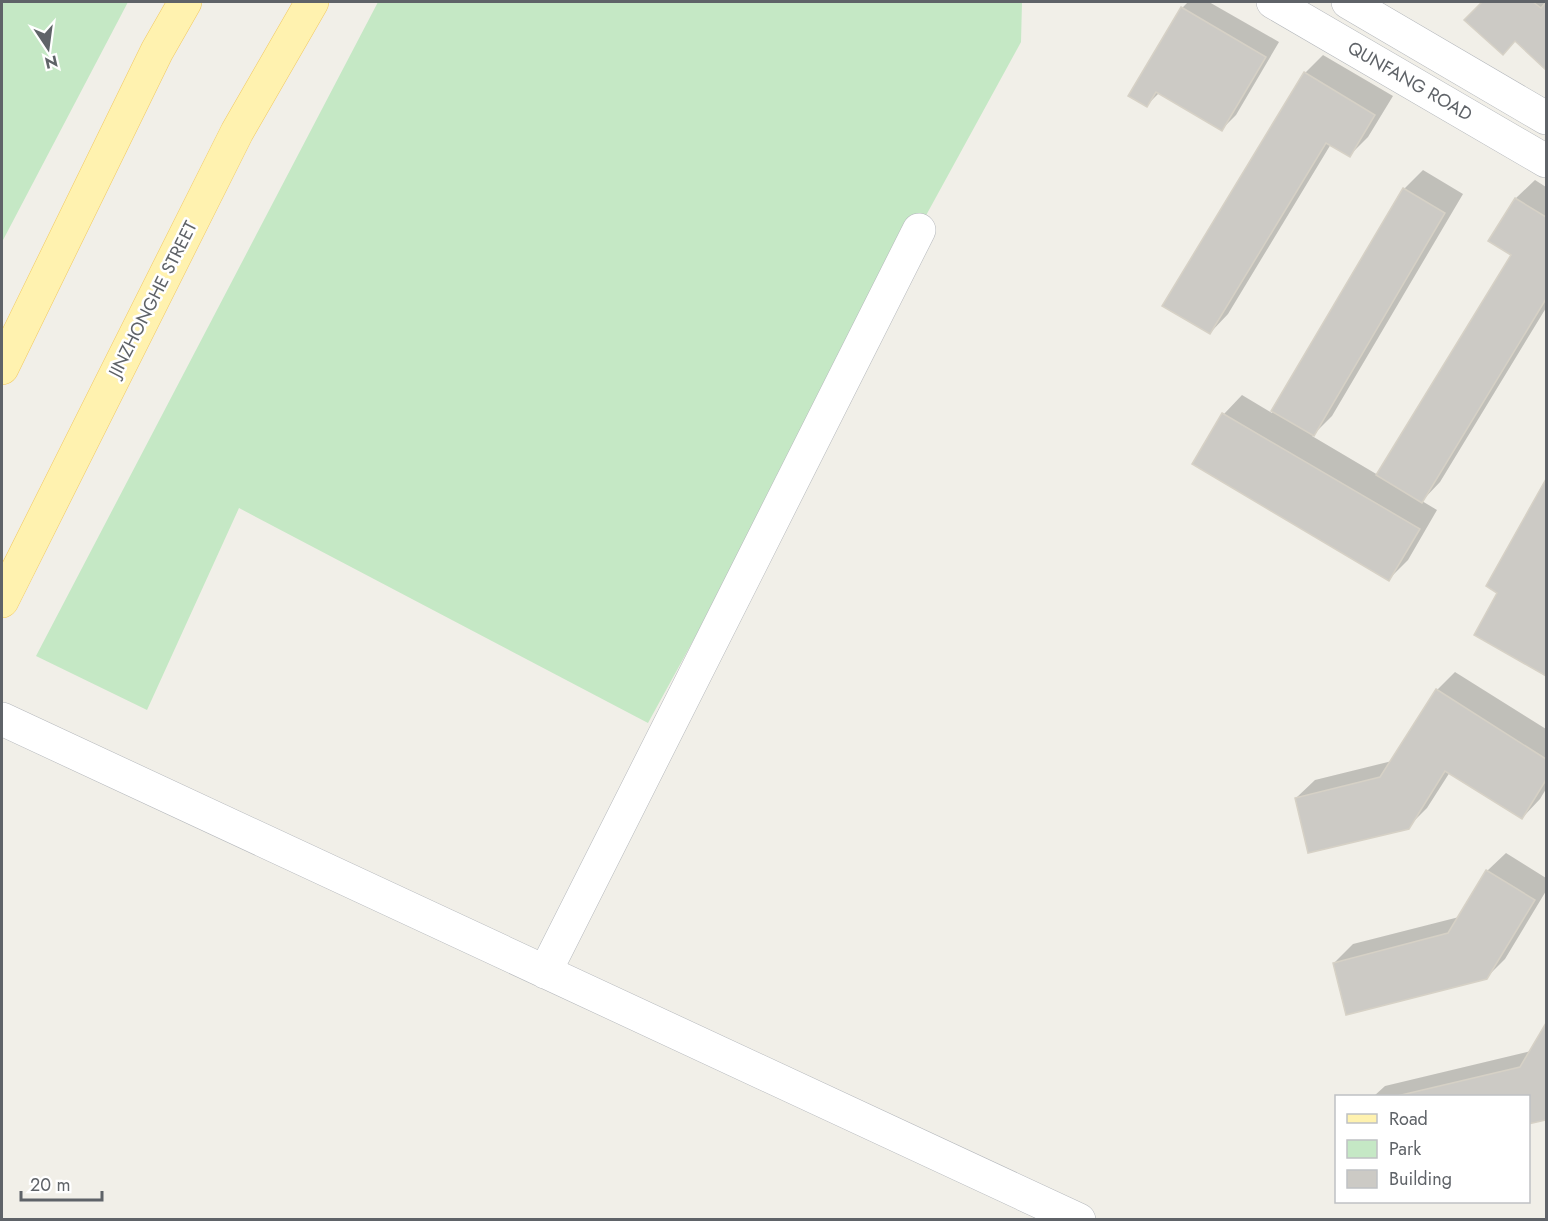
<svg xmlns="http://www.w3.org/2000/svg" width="1548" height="1221" viewBox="0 0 1548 1221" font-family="Jost,sans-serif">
<rect width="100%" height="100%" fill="#f1efe8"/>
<path fill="#c5e8c5" d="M2,2H128L2,242Z
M378,2H1022L1021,42L648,723L239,508L147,710L36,656Z"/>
<path fill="#0003" d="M1188,2H1209L1279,42L1236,115L1222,129L1160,92L1146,106L1182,8Z
M1484,2H1546V68L1516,40L1467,20Z
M1323,55L1393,96L1368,137L1350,155L1331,144L1228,314L1210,333L1305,73Z
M1423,170L1463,194L1332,416L1312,436L1378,475L1513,254L1490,241L1516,198L1535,180L1546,187V308L1440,482L1422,501L1437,510L1408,560L1389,579L1194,464L1224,414L1242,395L1272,413L1404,189Z
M1546,482V674L1476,634L1500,593L1488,586Z
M1455,672L1546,729V789L1540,799L1522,818L1450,772L1427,808L1408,827L1296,798L1315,780L1392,761L1437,690Z
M1506,853L1546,878V891L1505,959L1486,978L1334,963L1353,944L1459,917L1487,871Z
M1546,1025V1119L1528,1123V1096H1374L1385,1086L1531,1051Z"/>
<path fill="#cccac5" stroke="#d6d1c6" stroke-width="1.5" d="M1482,2H1533L1541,8L1546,2V70L1515,41L1503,55L1464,20Z
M1181,7L1266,57L1222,131L1156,92L1147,107L1128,96Z
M1304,72L1375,115L1350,157L1326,143L1210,334L1162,306Z
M1403,188L1445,213L1314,436L1271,411Z
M1515,198L1546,217V299L1422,503L1376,475L1511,255L1488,241Z
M1222,413L1420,529L1389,581L1192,464Z
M1546,479V676L1474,635L1497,593L1486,586Z
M1436,689L1546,759V780L1522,819L1445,771L1409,829L1308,853L1295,798L1380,777Z
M1486,870L1535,900L1487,979L1346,1015L1333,963L1448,933Z
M1546,1023V1120L1528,1124V1096H1397L1520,1067Z"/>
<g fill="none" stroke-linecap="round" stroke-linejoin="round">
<defs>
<path id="minor" d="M1273,2L1546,161
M1348,2L1546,118
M2,719L1079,1220
M545,972L919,230"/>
<path id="major" d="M2,368L157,51L185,2
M2,601L237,132L312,2"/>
</defs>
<use href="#minor" stroke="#b5b8bc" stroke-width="34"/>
<use href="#major" stroke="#f2c960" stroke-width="34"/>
<use href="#minor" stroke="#fff" stroke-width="33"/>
<use href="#major" stroke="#fff2af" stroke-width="33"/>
</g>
<g text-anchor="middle" stroke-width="5" stroke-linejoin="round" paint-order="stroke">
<g font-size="18" fill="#5f6368" stroke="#fff">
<text transform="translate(1410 81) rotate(30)" y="6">QUNFANG ROAD</text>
<text transform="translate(153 299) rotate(-63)" y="6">JINZHONGHE STREET</text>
</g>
</g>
<rect width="1548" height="1221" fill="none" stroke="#5f6368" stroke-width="6"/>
<rect x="1335" y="1095" width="195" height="108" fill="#ffffff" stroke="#bfc1c3" stroke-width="1.5"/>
<rect x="1347" y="1114" width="30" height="9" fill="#fff2af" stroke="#bfc1c3" stroke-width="1.5"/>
<text x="1389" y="1125" font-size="18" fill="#5f6368">Road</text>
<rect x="1347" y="1140" width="30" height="18" fill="#c5e8c5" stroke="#bfc1c3" stroke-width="1.5"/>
<text x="1389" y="1155" font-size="18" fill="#5f6368">Park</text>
<rect x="1347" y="1170" width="30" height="18" fill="#cccac5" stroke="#bfc1c3" stroke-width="1.5"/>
<text x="1389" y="1185" font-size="18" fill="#5f6368">Building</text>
<g transform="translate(48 48) rotate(167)" stroke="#ffffff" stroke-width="4.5" paint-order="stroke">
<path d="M0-4.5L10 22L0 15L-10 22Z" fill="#5f6368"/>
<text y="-9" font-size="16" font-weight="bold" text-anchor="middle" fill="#5f6368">N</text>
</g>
<path d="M21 1191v9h81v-9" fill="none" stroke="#5f6368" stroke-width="3"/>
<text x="30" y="1191" font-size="18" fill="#5f6368" stroke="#ffffff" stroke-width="4.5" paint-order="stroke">20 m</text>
</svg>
